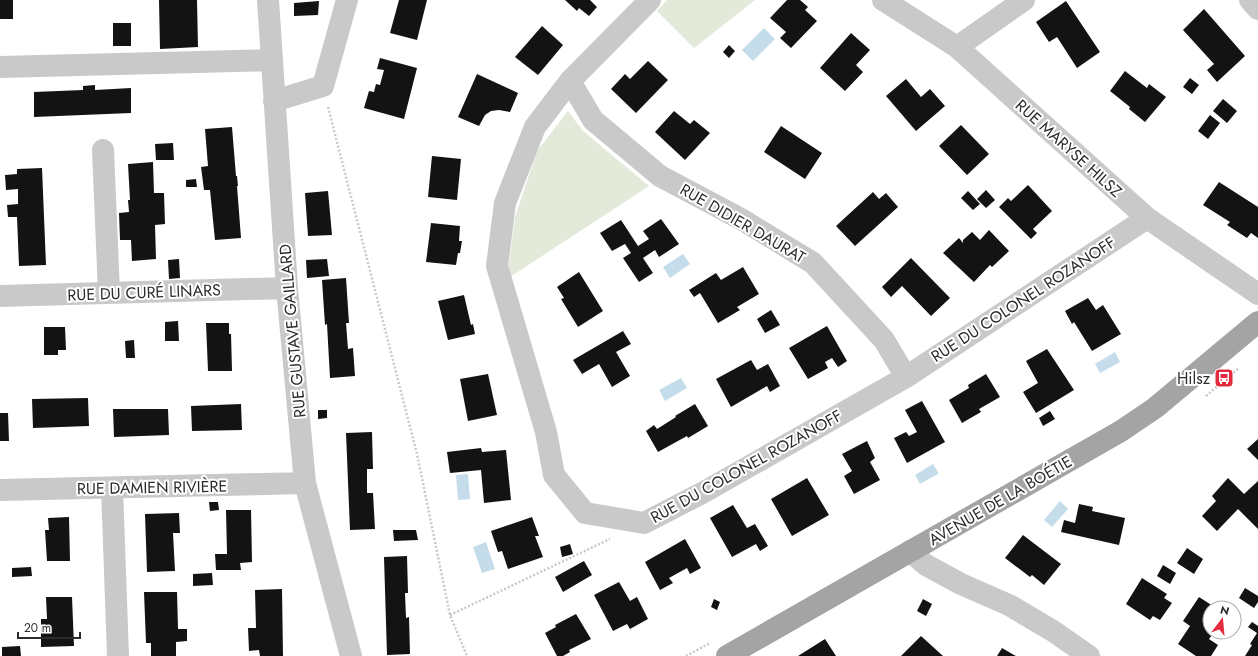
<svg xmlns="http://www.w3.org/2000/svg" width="1258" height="656" viewBox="0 0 1258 656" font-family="Jost,sans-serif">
<rect width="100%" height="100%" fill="#fff"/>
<path fill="#e3ead9" d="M667,0H755L694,48L657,11Z
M568,111L583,131L649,186L507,279L515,217L537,151Z"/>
<path fill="#c5ddeb" d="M764,28L775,39L753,61L742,50Z
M683,254L690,264L670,278L663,267Z
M1115,352L1120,362L1100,373L1095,364Z
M681,378L687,388L665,401L659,390Z
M933,464L938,472V474L920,484L915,475Z
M468,474L470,499L458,500L456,475Z
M1060,501L1068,509L1052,527L1044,520Z
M486,542L495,569L482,573L473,547Z"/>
<path fill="#131313" d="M0,0H13V19H0Z
M159,0H197L198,47L160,49Z
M399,0H427L417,40L390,33Z
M565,0H590L597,7L589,16L579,8L577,11Z
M787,0H800L808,7L805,10L817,21L791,48L780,38L786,32L770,18Z
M319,1L318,15L294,16V3Z
M1066,1L1100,52L1077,68L1057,37L1049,42L1036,22Z
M1204,9L1245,56L1217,82L1207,70L1214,64L1183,30Z
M113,23H131V46H113Z
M542,26L563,45L538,75L515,57Z
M851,33L870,50L856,65L863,72L845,91L820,68Z
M729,45L735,51L729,58L723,52Z
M380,58L417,68L404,119L364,108L369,91L374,92L376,84L380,85L384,70L377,69Z
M648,61L668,80L636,113L611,89L625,74L630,79Z
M1125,71L1147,88L1149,84L1166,97L1145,122L1129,109L1130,107L1110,91Z
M477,74L518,93L510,112L499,110L491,111L485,115L479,126L458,117Z
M1190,78L1199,85L1192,94L1183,87Z
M906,79L921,97L930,89L945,106L916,131L886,96Z
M95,85V90L131,88V113L34,117V92L83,90V86Z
M1223,99L1237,111L1227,123L1213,111Z
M674,111L690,124L694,120L710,133L685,160L655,132Z
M1210,115L1220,123L1208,139L1198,131Z
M961,125L989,154L967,175L939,146Z
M781,126L822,153L805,179L764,152Z
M232,127L236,176H237L238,186H237L241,238L215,240L210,190H204L201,167L208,166L205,129Z
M173,143L174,160H156L155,144Z
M432,156L461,159L457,200L428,197Z
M153,162L154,193H164L165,224L155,225L156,259L132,261L131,240H120L119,213L129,212L128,200H130L128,164Z
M42,168L46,265L19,266L17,217H8L7,205L18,204V189L6,190L5,175L17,174V169Z
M196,179L197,187H186V180Z
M1219,182L1258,207V238L1251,233L1247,238L1227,225L1230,222L1203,205Z
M1028,185L1052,211L1033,229L1037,233L1031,239L999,207L1008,198L1011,201Z
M986,190L995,200L986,208L977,199Z
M328,191L332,235L308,236L305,193Z
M968,191L980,204L973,210L961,198Z
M873,192L879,199L886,193L898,207L855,246L836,226Z
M661,219L679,244L659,257L655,250L643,258L653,273L639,282L623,258L631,253L625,244L612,251L600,233L621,220L638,246L649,239L643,231Z
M431,223L460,226L459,241H462L460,253H458L456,265L426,262Z
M989,230L1009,251L992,267L990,265L974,282L943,253L959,238L963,243V240L972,232L980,240Z
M911,258L950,298L931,316L902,286L891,297L882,287Z
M179,259L180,278L169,279L168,260Z
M327,259L329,276L307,278L306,260Z
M743,267L759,294L737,307L740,310L718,323L700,293L694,297L689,290L716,273L721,280Z
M579,272L603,311L578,327L561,299L564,298L557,287Z
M346,278L349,323H346L348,349L353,348L355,376L330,378L327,324L325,325L322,280Z
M464,295L471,325L473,324L475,334L448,340L438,301Z
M1088,298L1096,310L1103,305L1121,334L1092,351L1074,322L1072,324L1065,311Z
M771,310L780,325L765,333L757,319Z
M178,321L179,341H165V322Z
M206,323H229V334H231L232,371H208Z
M827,326L847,361L838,367L832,358L825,362L828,368L808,379L789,348Z
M44,327H65L66,350H58V355H44Z
M623,331L631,344L616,352L630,376L612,387L599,364L582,374L573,360Z
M134,340L135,358H126L125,341Z
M1047,349L1074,390L1036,413L1023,392L1038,383L1026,361Z
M751,360L757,370L768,364L780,386L770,392L767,386L731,407L716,379Z
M488,374L497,415L468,421L460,379Z
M986,374L1000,397L979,409L981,412L962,423L949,400L969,388L968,385Z
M88,398L89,426L33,428L32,399Z
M922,401L945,442L907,463L894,438L906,432L909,436L917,432L905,410Z
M241,404L242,430L192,431L191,406Z
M695,404L708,426L688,438L687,436L658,452L646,431L654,425L657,429L676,417L675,416Z
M113,409H168L169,435L114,437Z
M318,410H327V418L318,419Z
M1050,411L1055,419L1043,426L1039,418Z
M0,413H8L9,441H0Z
M372,432L373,469H367V493H373L375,529L350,530L346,433Z
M1258,439V460L1247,449Z
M867,441L875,458L870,462L880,480L854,494L844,476L852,471L842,454Z
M481,448L482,452L506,450L511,500L484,503L481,470L450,473L447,452Z
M807,478L829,515L792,536L771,499Z
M1228,478L1244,494L1258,481V529L1238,509L1217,531L1202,516L1216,501L1212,496Z
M209,502H218L219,510L210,511Z
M1079,504L1093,507L1092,511L1125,518L1119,545L1061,532L1064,520L1075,523Z
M733,505L747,528L755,524L768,546L760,551L756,544L732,557L710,518Z
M226,510H251L252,562L240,563L241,570H216L215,554H227Z
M179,513L180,533H173L175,571L147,572L145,514Z
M69,517L70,561H47L45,530H49L48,518Z
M532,517L539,536H535L543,557L508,569L502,551L498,552L491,531Z
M393,530H416L418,540L394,541Z
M1023,535L1061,564L1044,585L1032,575L1030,577L1005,558Z
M685,539L701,568L690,574L687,568L669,578L673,583L660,590L645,562Z
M570,544L573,554L562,557L560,547Z
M1187,548L1203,559L1194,574L1177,563Z
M407,556L408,593H405L406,618L409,617L410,654L387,655L384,557Z
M584,561L592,575L563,592L555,577Z
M1163,565L1176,573L1170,584L1157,576Z
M31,567L32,576L12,577V568Z
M212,573L213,585L193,586V574Z
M1142,578L1167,594L1164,598L1172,603L1160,620L1153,616L1150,620L1126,604Z
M619,582L630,601L637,597L648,619L630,629L627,624L613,631L594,595Z
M1245,588L1258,596V602L1254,608L1239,598Z
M282,589L283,656H260L259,650L249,651L248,628H256L255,590Z
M144,592H177L178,629H187V641L176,642V656H151V643H146Z
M46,597H72L74,646L41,647V619H47Z
M1199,597L1216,608H1210V632H1214L1209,639L1218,645L1211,656H1196L1178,644L1190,626L1183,621Z
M714,599L720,602L717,610L711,607Z
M923,599L932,604L926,616L917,611Z
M576,614L591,639L569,650L570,652L563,656H557L545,633L556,627L555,625Z
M1252,622L1258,626V656H1245L1252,645L1250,644L1257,633L1248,627Z
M921,636L943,656H901Z
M825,639L836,656H798Z
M20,646L21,656H2V647Z
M1002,648L1014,655L1016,656H997Z"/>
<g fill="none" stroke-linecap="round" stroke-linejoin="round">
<path stroke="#c9c9c9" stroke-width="2.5" stroke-dasharray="2 2" stroke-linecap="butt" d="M328,107L417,454L450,615L467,656
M1206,396L1239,368
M450,615L610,539
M686,656L710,643"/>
<path stroke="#c9c9c9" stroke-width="22" d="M268,0L287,288L305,483L351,656
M650,0L570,81L535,127L505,203L497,266L546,432L554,475L585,513L644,523L704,492L906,377L1147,218
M883,0L957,47L1147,218L1258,294
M1250,0L1258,9
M957,47L1024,0
M0,67L272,60
M570,81L593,120L660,176L741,219L813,263L884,340L906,377
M274,101L323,86L347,0
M103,150L109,293
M0,296L287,288
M112,488L118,656
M0,490L305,483
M910,551L926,565L961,584L1009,605L1053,631L1089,656"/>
<path stroke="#a4a4a4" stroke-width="22" d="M727,656L1121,431L1155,408L1258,322"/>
</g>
<defs>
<symbol id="bus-square" viewBox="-11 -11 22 22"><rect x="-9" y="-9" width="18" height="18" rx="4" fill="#e52c3f" stroke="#fff"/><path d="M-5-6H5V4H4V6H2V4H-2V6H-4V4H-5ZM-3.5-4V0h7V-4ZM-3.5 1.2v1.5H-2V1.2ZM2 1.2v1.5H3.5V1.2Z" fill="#fff"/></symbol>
</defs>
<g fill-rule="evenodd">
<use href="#bus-square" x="1213" y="367" width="22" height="22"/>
</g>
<g text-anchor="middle" stroke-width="4" stroke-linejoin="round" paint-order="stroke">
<g font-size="16" fill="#2c2c2c" stroke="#fff">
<text transform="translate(1069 148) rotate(42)" y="6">RUE MARYSE HILSZ</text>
<text transform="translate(743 223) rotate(30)" y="6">RUE DIDIER DAURAT</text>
<text transform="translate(144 292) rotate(-2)" y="6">RUE DU CURÉ LINARS</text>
<text transform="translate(1023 299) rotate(-33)" y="6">RUE DU COLONEL ROZANOFF</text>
<text transform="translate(292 331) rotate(-95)" y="6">RUE GUSTAVE GAILLARD</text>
<text transform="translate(746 466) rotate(-29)" y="6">RUE DU COLONEL ROZANOFF</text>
<text transform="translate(152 487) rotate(-1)" y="6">RUE DAMIEN RIVIÈRE</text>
<text transform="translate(1000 500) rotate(-30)" y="6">AVENUE DE LA BOÉTIE</text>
</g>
<g font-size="16" fill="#2c2c2c" stroke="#fff" text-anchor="end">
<text x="1210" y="384">Hilsz</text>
</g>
</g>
<g transform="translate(1222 620) rotate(16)"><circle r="19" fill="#ffffff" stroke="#ababab"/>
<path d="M0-3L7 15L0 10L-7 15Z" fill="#e52c3f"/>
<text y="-6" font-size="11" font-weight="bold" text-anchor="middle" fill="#2c2c2c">N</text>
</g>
<path d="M18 632v6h62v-6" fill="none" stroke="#2c2c2c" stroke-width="2"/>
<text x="24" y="632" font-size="12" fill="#2c2c2c" stroke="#ffffff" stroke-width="3" paint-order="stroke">20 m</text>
</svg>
